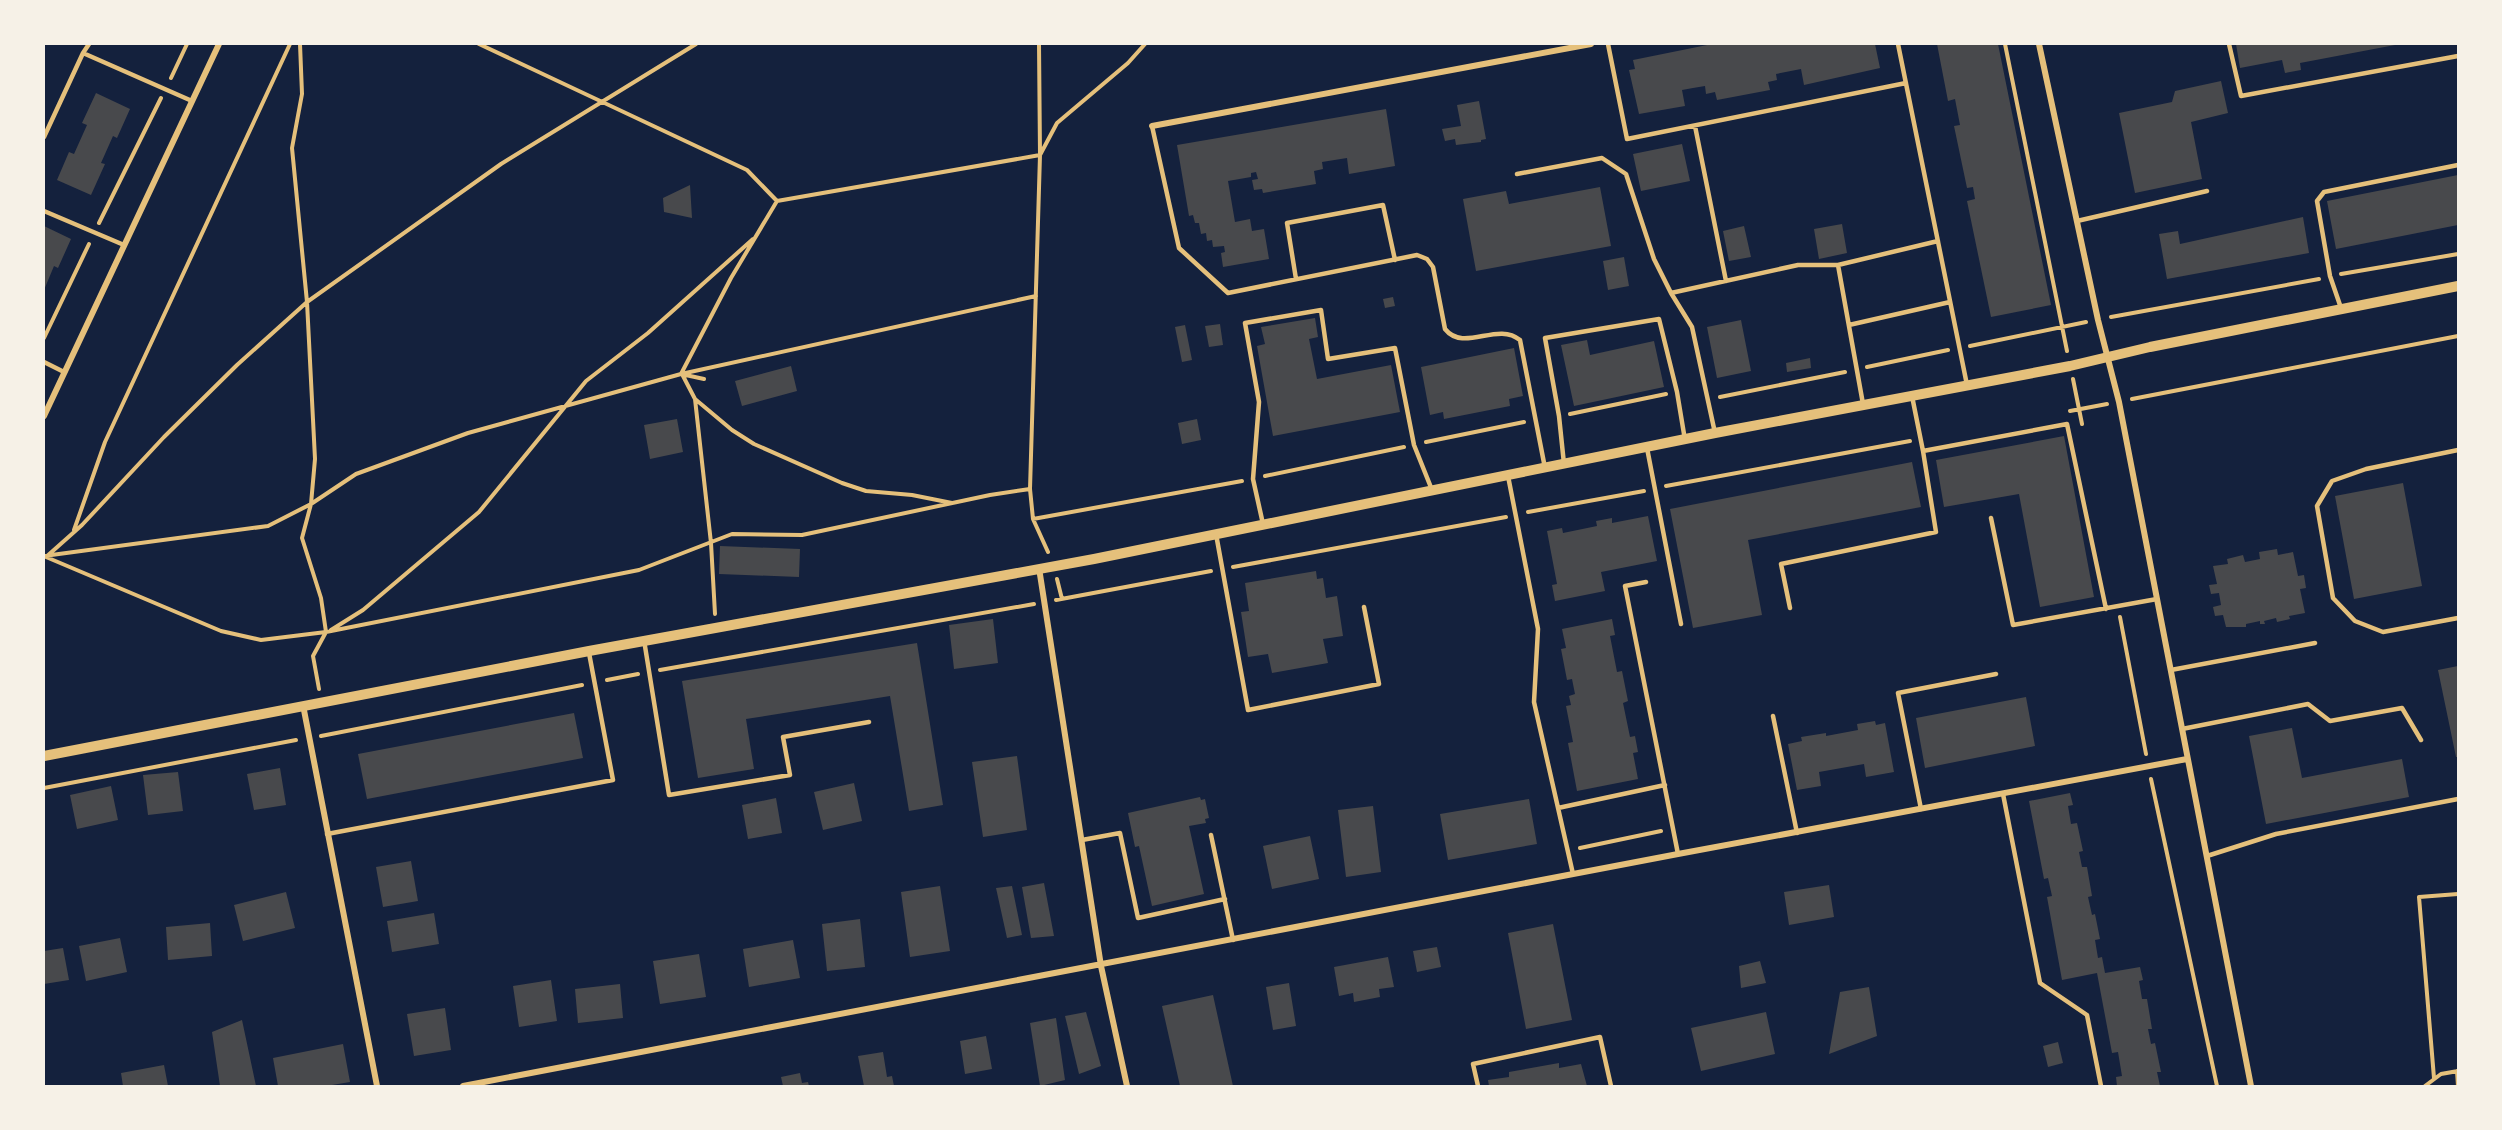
<svg xmlns="http://www.w3.org/2000/svg" width="2502" height="1130" viewBox="0 0 2502 1130" font-family="Barlow,sans-serif">
<rect width="100%" height="100%" fill="#14213d"/>
<path fill="#48494c" d="M1712,44H1875L1880,68L1804,85L1801,69L1776,74L1777,80L1768,82L1770,90L1717,100L1715,92L1706,94L1705,86L1693,88L1682,90L1685,106L1639,114L1629,70L1635,69L1633,60Z
M1937,44H1998L2051,305L1991,317L1967,201L1975,199L1973,187L1967,188L1954,126L1960,125L1955,99L1948,101Z
M2236,44H2395V45L2300,63L2301,70L2285,73L2282,60L2240,68Z
M2221,81L2228,113L2191,122L2202,179L2135,193L2119,113L2172,102L2175,91Z
M96,93L130,109L117,138L113,136L101,163L105,164L91,195L57,180L69,152L74,154L87,125L82,123Z
M1479,101L1486,139L1481,140V142L1456,145L1455,139L1445,141L1442,129L1461,126L1457,105Z
M1386,109L1395,166L1349,174L1347,158L1322,162L1323,169L1314,171L1316,184L1263,193L1262,189L1254,190L1252,180L1258,179L1256,172L1251,173V177L1228,181L1235,222L1250,219L1252,231L1264,229L1269,259L1223,267L1221,253L1225,252L1224,246L1213,247L1212,240L1207,241L1206,233L1201,234L1199,223H1195L1193,215L1189,216L1177,145Z
M1682,144L1690,181L1641,191L1633,154Z
M2458,175V225L2336,249L2327,201Z
M690,185L692,218L664,212L663,198Z
M1600,187L1611,246L1476,271L1463,199L1506,191L1509,204Z
M2303,217L2309,253L2167,279L2159,234L2178,231L2180,244Z
M1842,224L1847,253L1819,259L1814,229Z
M44,226L71,239L58,268L54,266L44,290Z
M1744,226L1751,257L1729,261L1723,231Z
M1624,257L1629,286L1608,290L1603,261Z
M1393,297L1395,306L1385,308L1383,299Z
M1315,318L1318,337L1309,339L1317,379L1391,365L1400,412L1273,436L1257,346L1265,344L1261,327Z
M1741,320L1751,371L1717,378L1707,327Z
M1220,324L1223,345L1209,347L1205,326Z
M1185,325L1192,360L1182,362L1175,327Z
M1587,340L1590,355L1654,341L1664,387L1574,406L1561,345Z
M1514,348L1523,396L1509,399L1510,406L1444,419L1443,412L1430,415L1421,367Z
M1810,358L1811,368L1787,372L1786,363Z
M791,366L797,391L742,406L735,381Z
M677,419L683,452L650,459L644,425Z
M1197,419L1201,440L1182,444L1178,423Z
M2064,436L2094,597L2040,607L2019,494L1944,507L1936,460Z
M1912,462L1921,507L1748,540L1762,615L1693,628L1670,509Z
M2403,483L2422,586L2354,599L2335,496Z
M1648,516L1657,561L1601,572L1605,591L1555,601L1552,585L1557,584L1547,531L1562,528L1563,533L1597,526L1596,521L1612,518V523Z
M720,546L800,549L799,577L719,574Z
M2277,549L2278,555L2293,552L2298,576L2304,575L2306,588L2300,589L2305,613L2289,616L2290,619L2277,622L2276,618L2264,621L2265,624H2260V621L2246,624V627H2226L2223,615L2215,616L2213,607L2221,605L2219,593L2211,594L2209,585L2217,584L2213,566L2228,564L2227,559L2243,555L2245,562L2260,559L2259,552Z
M1316,571L1317,579L1323,578L1326,598L1337,596L1343,636L1323,639L1328,663L1272,673L1268,654L1248,657L1241,612L1249,611L1245,583Z
M993,619L998,663L954,669L949,625Z
M1612,619L1615,635L1610,636L1617,672L1622,671L1628,701L1623,703L1630,737L1635,736L1638,752L1633,753L1638,779L1577,791L1568,743L1573,742L1566,706L1571,705L1569,696L1575,694L1572,679L1567,680L1561,649L1566,648L1562,629Z
M917,643L943,805L909,811L890,696L746,719L754,769L698,778L682,681Z
M2458,666V757H2456L2438,670Z
M2026,697L2035,746L1925,768L1916,718Z
M574,713L583,758L367,799L358,754Z
M1875,721L1876,725L1885,723L1894,772L1866,777L1864,764L1819,772L1821,786L1797,790L1788,744L1802,741L1801,737L1826,733V736L1858,730L1857,724Z
M2292,728L2302,778L2402,759L2409,797L2266,824L2249,736Z
M1017,756L1027,830L983,837L972,762Z
M280,768L286,805L254,810L247,774Z
M178,772L183,811L148,815L143,775Z
M854,783L862,821L823,830L814,792Z
M111,786L118,820L77,829L70,795Z
M2070,793L2073,805L2068,806L2071,824L2077,823L2083,851L2079,852L2082,867H2087L2092,896L2088,897L2092,915L2095,914L2100,939L2095,940L2098,958L2102,957L2105,973L2140,967L2143,980L2139,981L2142,999H2147L2152,1029H2148L2151,1044L2155,1043L2161,1072H2157L2160,1086H2117L2116,1077L2122,1076L2118,1052L2112,1053L2097,973L2062,980L2047,897L2052,896L2048,878L2044,879L2029,801Z
M1200,797L1201,800L1205,799L1209,818L1205,819L1206,823L1189,826L1204,894L1152,906L1139,846L1135,847L1128,813Z
M776,798L782,833L748,839L742,805Z
M1529,799L1537,844L1448,860L1440,814Z
M1373,806L1381,872L1346,877L1338,810Z
M1310,836L1319,879L1272,889L1263,846Z
M411,861L418,901L383,907L376,867Z
M1044,883L1054,936L1031,938L1022,887Z
M1829,885L1834,917L1789,925L1784,892Z
M940,886L950,951L910,957L901,892Z
M1012,886L1022,935L1007,938L996,888Z
M286,892L295,928L243,941L234,905Z
M434,913L439,944L392,952L387,921Z
M860,919L865,967L827,971L822,924Z
M210,923L212,956L168,960L166,927Z
M1553,924L1572,1020L1526,1029L1508,933Z
M120,938L127,972L86,981L79,946Z
M793,940L800,978L749,987L743,949Z
M1437,947L1441,967L1417,972L1413,951Z
M63,948L69,980L44,984V951Z
M699,954L706,997L660,1004L653,961Z
M1388,957L1394,987L1379,989L1380,997L1354,1002L1353,993L1339,996L1334,967Z
M1760,961L1766,983L1741,988L1739,966Z
M551,980L557,1021L519,1027L513,986Z
M1289,983L1296,1026L1273,1030L1266,987Z
M620,984L623,1018L578,1023L575,989Z
M1869,987L1877,1036L1829,1054L1840,992Z
M1213,995L1233,1086H1180L1162,1006Z
M445,1008L451,1050L414,1056L407,1014Z
M1086,1012L1101,1066L1079,1074L1065,1016Z
M1766,1012L1775,1054L1701,1071L1691,1028Z
M1056,1018L1065,1080L1040,1086L1030,1023Z
M242,1020L256,1086H220L212,1032Z
M986,1036L992,1069L965,1074L960,1041Z
M2058,1042L2063,1063L2048,1067L2043,1046Z
M343,1044L350,1082L326,1086H278L273,1058Z
M883,1052L887,1077L892,1076L894,1086H864L858,1056Z
M1559,1063V1068L1581,1064L1587,1086H1489L1488,1080L1509,1077V1072Z
M164,1065L168,1086H123L121,1073Z
M800,1073L802,1083L808,1082L809,1086H783L781,1077Z"/>
<g fill="none" stroke-linecap="round" stroke-linejoin="round">
<path stroke="#e5c07b" stroke-width="4" d="M300,44L302,94L292,148L307,302L315,459L311,504L302,538L321,598L326,632L313,656L319,689
M479,44L747,170L777,201
M696,44L501,164L307,302L237,365L164,437L82,525L46,557L221,631L261,640L326,632L639,570L732,534L802,535L990,495L1030,489
M1039,44L1040,155L1030,489L1033,519L1048,552
M2005,44L2067,351
M171,78L187,44
M99,223L161,98
M2341,274L2458,254
M2111,317L2319,279
M44,338L89,244
M1970,346L2086,322
M1867,367L1948,350
M682,374L695,399L732,430L754,444L842,483L866,491L912,495L952,503
M704,379L681,374L731,278L777,201L1040,155L1057,123L1128,63L1145,44
M2073,379L2082,424
M1720,397L1845,372
M695,399L711,543L715,614
M2132,399L2458,336
M2070,411L2107,404
M1570,414L1666,394
M1426,442L1524,422
M1265,476L1404,447
M1666,486L1910,441
M1528,512L1644,491
M1033,519L1242,481
M74,530L105,442L290,44
M44,556L268,526L311,504L356,474L468,433L681,374L1036,296
M1233,567L1506,517
M1057,579L1062,599
M1056,600L1211,571
M2120,617L2146,754
M331,630L363,610L479,512L586,381L648,333L753,239
M660,670L1034,604
M607,680L638,674
M321,736L582,685
M2151,779L2217,1086
M44,788L296,740
M1580,848L1661,831
M2457,1071L2458,1086
M2434,1078L2419,897L2458,894
M2425,1086L2441,1074L2458,1071"/>
<path stroke="#e5c07b" stroke-width="4.5" d="M1608,44L1627,139L1906,83
M1898,44L1967,385
M2229,44L2241,96L2458,56
M83,53L89,44
M1152,126L1179,248L1228,293L1417,255L1427,259L1433,267L1445,329C1464,353 1497,321 1520,340L1545,468
M1695,126L1726,281
M44,137L83,53L192,101
M1517,174L1602,158L1626,174L1654,259L1671,293L1692,327L1715,433
M44,211L124,245
M2077,221L2207,191
M1838,265L1863,404
M1296,279L1287,223L1383,205L1395,260
M1671,293L1798,265H1838L1938,241
M2341,308L2330,276L2317,201L2324,192L2458,165
M1849,325L1950,302
M44,362L64,372
M1912,396L1923,451
M1647,448L1681,624
M2458,450L2366,469L2332,481L2317,506L2333,598L2355,621L2383,632L2458,618
M1564,464L1559,416L1545,338L1659,319L1677,392L1685,440
M1508,476L1538,629L1534,702L1573,874
M1991,518L2013,625L2157,599
M1263,524L1253,479L1259,402L1245,323L1321,310L1328,359L1395,348L1414,445L1432,490
M1216,534L1248,710L1379,684L1364,607
M1646,582L1625,586L1678,854
M1790,608L1781,564L1936,532L1923,451L2067,424L2106,609
M644,640L669,795L790,775L783,737L869,722
M2171,670L2315,643
M1773,716L1797,833
M2182,729L2308,704L2330,721L2402,708L2421,740
M2003,794L2040,983L2087,1015L2101,1086
M1558,808L1665,785
M1921,809L1898,693L1996,674
M327,834L613,780L589,653
M1211,835L1233,940
M1082,840L1120,833L1138,918L1225,899
M2207,856L2276,834L2458,799
M1478,1086L1473,1064L1600,1037L1611,1086"/>
<path stroke="#e5c07b" stroke-width="6" d="M2039,44L2098,320L2119,402L2251,1086
M1152,126L1591,44
M44,416L219,44
M1039,568L1101,966L1127,1086
M303,705L377,1086
M463,1086L1678,854L2187,759"/>
<path stroke="#e5c07b" stroke-width="10" d="M44,756L589,651L1094,559L1715,433L2070,366L2150,347L2458,286"/>
</g>
<rect width="2502" height="1130" fill="none" stroke="#f6f1e7" stroke-width="90"/>
</svg>
